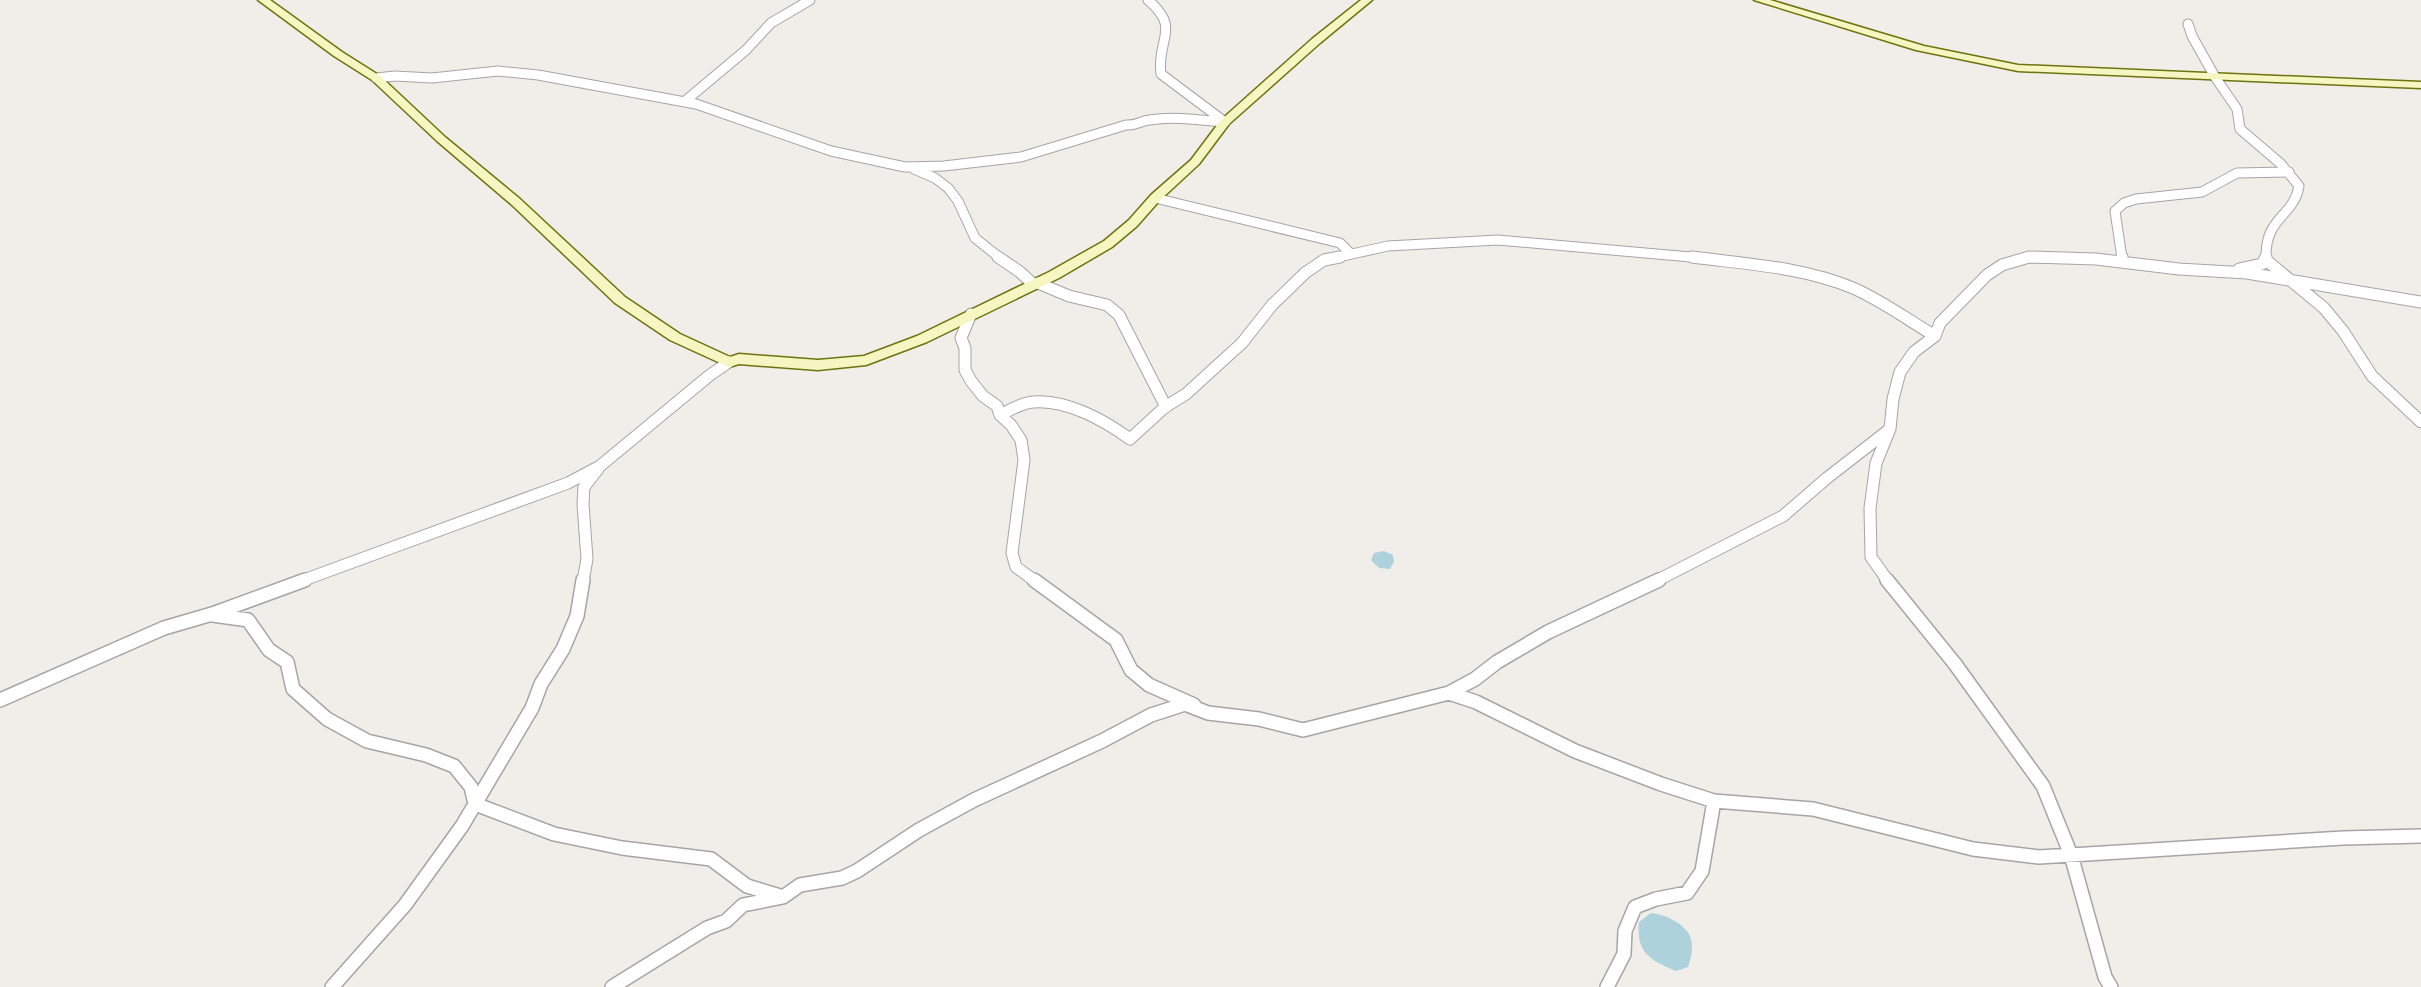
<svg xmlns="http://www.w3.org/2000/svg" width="2421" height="987" viewBox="0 0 2421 987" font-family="Mulish,sans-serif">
<rect width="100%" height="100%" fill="#f1eee9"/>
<path fill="#add2db" d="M1384,551L1393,555L1394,562L1390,569L1379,568L1371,560L1374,553Z
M1651,913C1664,914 1684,923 1690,936C1694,945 1691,959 1688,967L1676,971C1650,960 1636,953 1639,922Z"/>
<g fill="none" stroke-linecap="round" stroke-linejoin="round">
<defs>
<path id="street-far2" d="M1148,0C1182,29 1156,39 1161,74L1225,122
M2188,24L2192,36L2215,77L2237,109L2240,129L2281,164L2299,186C2294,217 2265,216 2266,258
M376,78L395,76L432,78L498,71L538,75L696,104L831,151L905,167L944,166L1021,157L1126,125C1136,126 1140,121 1149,120C1174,116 1200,120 1225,122
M684,102L746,50L771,23L810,0
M914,169L935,178L948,188L958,201L975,238L1000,258
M1155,198L1340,243L1350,253
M1334,258L1388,246L1498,240L1702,258
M2026,258H2054
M2122,258L2115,211L2124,203L2136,199L2202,192L2237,173L2289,172"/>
<path id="street-far1" d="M998,257L1020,272L1033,284
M1692,257C1746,264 1803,267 1853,288C1881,300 1908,320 1935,336
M2122,257L2123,262
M2266,260L2324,308L2343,331L2372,376L2421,422
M2239,269L2262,264L2266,257
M1038,283L1069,296L1107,305L1119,315L1166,407
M971,314L961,338L965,348V370L971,381L983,396L997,406L1000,415L1011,425L1021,440L1024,460L1012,553L1016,567L1035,581
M1000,415C1010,410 1021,403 1033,402C1066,399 1104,420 1130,439L1165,407L1186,394L1242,343L1272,305L1305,273L1324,260L1340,257
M301,581L568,483L600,466L710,375L729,362
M583,581L587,559L583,504L584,487L598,469
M1656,581L1783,516L1827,478L1890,429
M1888,581L1871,557L1870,508L1876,463L1890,429L1893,399L1900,372L1914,352L1935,336L1940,323L1987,275L2002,265L2029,257L2096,259L2179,269L2247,273L2421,302"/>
<path id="street" d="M1034,580L1116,640L1131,670L1149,685L1194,705
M1887,580L1955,664L2043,786L2071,855L2105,977L2111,987
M213,615L248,620L269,650L287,662L293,689L327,719L367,741L426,755L454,766L471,787L475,804L554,834L622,848L711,859L747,886L780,896
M1449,693L1476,702L1575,751L1661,784L1714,801L1813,809L1973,849L2039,857L2343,838L2421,836
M0,700L164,628L212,614L305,580
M332,987L405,905L462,826L532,708L541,684L563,649L577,616L583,580
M612,987L707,928L726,921L743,905L783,897L800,885L842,878L857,871L919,830L974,800L1102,741L1151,715L1185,704L1208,713L1259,719L1303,730L1449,693L1475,679L1497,662L1548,632L1659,580
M1607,987L1624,954L1625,931L1635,907L1656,899L1687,893L1702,871L1714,801"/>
<path id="secondary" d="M258,0H270L342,52L380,76L445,137L520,199L625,297L680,334L730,357L739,354L818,360L864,356L917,336L1049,272L1104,241L1129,220L1151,195L1191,160L1221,120L1312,39L1361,0H1372L1320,43L1229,124L1199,164L1159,201L1137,226L1112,247L1059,278L927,342L866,365L818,370L739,364L729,367L670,340L615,303L512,205L437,141L372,80L334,56Z
M1754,0H1770L1924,46L2018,65L2421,82V88L2018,71L1916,50Z"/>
</defs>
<use href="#street-far2" stroke="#a5a5a5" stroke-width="11"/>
<use href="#street-far1" stroke="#a5a5a5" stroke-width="13"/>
<use href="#street" stroke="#a5a5a5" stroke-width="16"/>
<use href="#secondary" stroke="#6c740d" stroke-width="3"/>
<use href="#street-far2" stroke="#fff" stroke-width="9"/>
<use href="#street-far1" stroke="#fff" stroke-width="11"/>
<use href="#street" stroke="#fff" stroke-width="13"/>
<use href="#secondary" fill="#f5f6c2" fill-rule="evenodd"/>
</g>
</svg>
